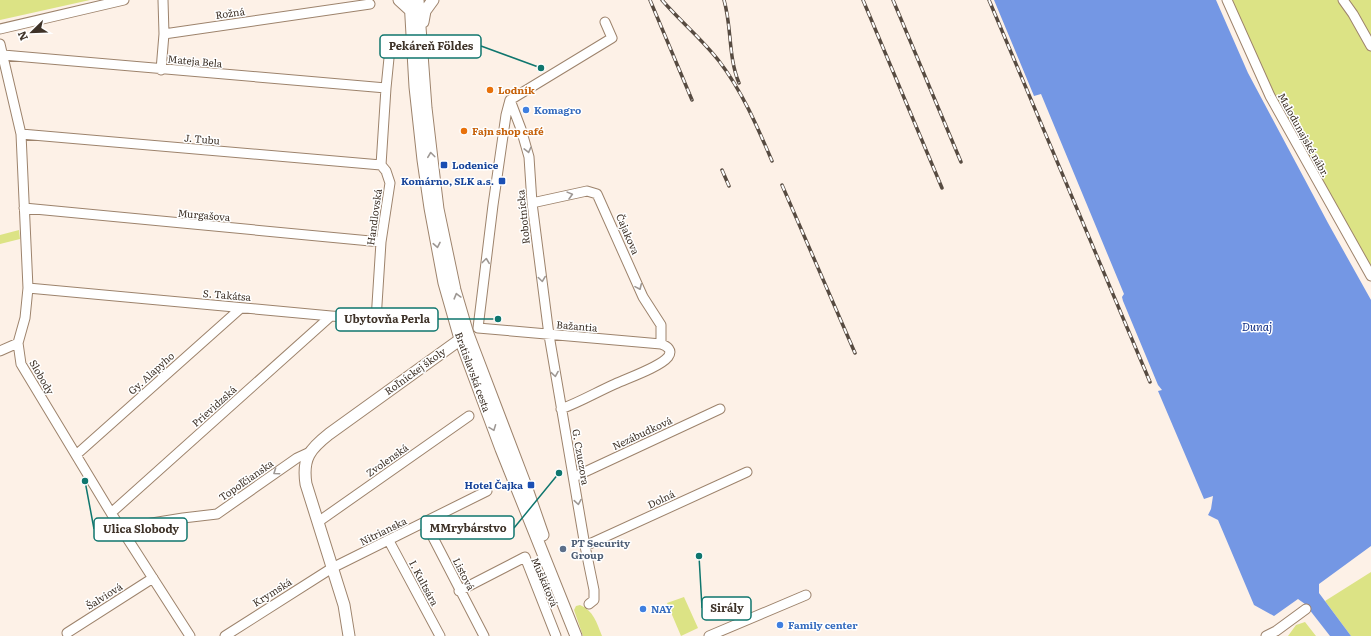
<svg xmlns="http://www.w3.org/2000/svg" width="1371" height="636" viewBox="0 0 1371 636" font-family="Literata,serif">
<rect width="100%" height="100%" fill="#fdf1e7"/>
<path fill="#dce385" d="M0,0H90L0,20Z
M1231,0H1371V270L1281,110Z
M19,230L20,239L0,244V235Z
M1371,572V636H1351L1325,601Z
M684,597L698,628L681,636L667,603Z
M580,605C593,610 597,623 602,636H583L574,610L576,606Z
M1305,622L1316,636H1288L1296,625Z"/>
<path fill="#7497e4" d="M994,0H1216L1248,73L1328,223L1371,300V546L1319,584V593L1351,636H1330L1305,604L1298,599L1274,616L1254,605L1218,520L1208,515L1211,509L1213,496L1204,499L1158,391L1162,390L1158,385L1123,301L1122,297L1124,294L1041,94L1034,96Z"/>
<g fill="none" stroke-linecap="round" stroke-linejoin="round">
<defs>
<path id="minor" d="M1227,0L1270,96L1371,276
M1343,0L1353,14L1371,46
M0,29L124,0
M164,34L370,4
M0,44L21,134L28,288L25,318L18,343L21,364L111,513L190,636
M3,55L386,88
M161,70L164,34L163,0
M510,100L521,129L529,157L532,203L549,335L585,546L594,590V600L589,604
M21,134L381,165
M532,203L587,191L597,194L643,297L661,325V344
M24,208L381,242
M28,288L331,316L425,323
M376,320L381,242L390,183L386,171L381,165L386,88L390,48
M478,328L493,205L506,115L510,100L612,38L605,22
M478,328L661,344C667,346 673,350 668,357C660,367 628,378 615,384C597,392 580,402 561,409
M0,351L18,343
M76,455L241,308
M574,477L720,409
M111,513L331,316
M318,522L469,416
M425,522L484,636
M121,528L183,518L217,514L297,458L310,452
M389,541L440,636
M585,546L747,472
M459,591L525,557L556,636
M67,633L153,578
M225,636L332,568L487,491
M709,636L806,595
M1266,636L1276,631L1306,609"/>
<path id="major" d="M399,0L411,11
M410,0L415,87L423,160L430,208L444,283L460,339L501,449L576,636
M418,0L426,108L433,168L438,209L455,290L468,334L526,486L543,535
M423,22L425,11L433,0
M349,636L344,605L306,484C302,458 310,449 329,434L465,336"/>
</defs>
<use href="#minor" stroke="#9d836c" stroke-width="11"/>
<use href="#major" stroke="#9d836c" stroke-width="13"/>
<use href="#minor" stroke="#fff" stroke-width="9"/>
<use href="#major" stroke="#fff" stroke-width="11"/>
<defs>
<path id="rail" d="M650,0L692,100
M662,0C680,21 702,39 719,61C742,91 757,126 772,161
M724,0C732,28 728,57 739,83
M863,0L942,188
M893,0L961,162
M989,0L1150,382
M722,170L729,186
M782,185L855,353"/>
</defs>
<use href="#rail" stroke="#574b41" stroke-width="3.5"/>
<use href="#rail" stroke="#fff" stroke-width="2" stroke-dasharray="6" stroke-linecap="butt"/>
</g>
<defs><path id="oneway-chevron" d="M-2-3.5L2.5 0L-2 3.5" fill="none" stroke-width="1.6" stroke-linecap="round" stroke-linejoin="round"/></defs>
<g stroke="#9e9894">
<use href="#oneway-chevron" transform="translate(528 150) rotate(76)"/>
<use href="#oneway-chevron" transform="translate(431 155) rotate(-97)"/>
<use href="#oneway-chevron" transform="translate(570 195) rotate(-15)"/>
<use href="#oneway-chevron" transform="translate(437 245) rotate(79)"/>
<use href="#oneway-chevron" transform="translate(486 261) rotate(-83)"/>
<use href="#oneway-chevron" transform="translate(542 279) rotate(82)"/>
<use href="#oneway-chevron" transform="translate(639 287) rotate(66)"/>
<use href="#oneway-chevron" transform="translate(457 296) rotate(-105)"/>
<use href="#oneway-chevron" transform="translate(555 374) rotate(81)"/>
<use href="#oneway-chevron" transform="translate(493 428) rotate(69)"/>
<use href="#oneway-chevron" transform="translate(276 472) rotate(145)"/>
<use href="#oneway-chevron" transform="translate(578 502) rotate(81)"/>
</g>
<g fill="#e8710a" stroke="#fff" stroke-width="1.5">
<circle cx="490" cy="90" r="4"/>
<circle cx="464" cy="131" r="4"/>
</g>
<g fill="#3f7fe0" stroke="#fff" stroke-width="1.5">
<circle cx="526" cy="110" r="4"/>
<circle cx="643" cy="609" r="4"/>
<circle cx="780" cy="625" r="4"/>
</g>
<g fill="#1a4fb4" stroke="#fff" stroke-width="1.5">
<rect x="440" y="161" width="8" height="8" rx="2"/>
<rect x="498" y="177" width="8" height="8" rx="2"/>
<rect x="527" y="481" width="8" height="8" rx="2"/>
</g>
<circle fill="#5c6f8a" stroke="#fff" stroke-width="1.5" cx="563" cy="549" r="4"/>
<g text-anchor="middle" stroke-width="3" stroke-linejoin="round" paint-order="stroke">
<g font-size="10" fill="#3e3228" stroke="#fff">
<text transform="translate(230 13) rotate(-8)" y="4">Rožná</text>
<text transform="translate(195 61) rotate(5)" y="4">Mateja Bela</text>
<text transform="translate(1304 135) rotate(61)" y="4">Malodunajské nábr.</text>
<text transform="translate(202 139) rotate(5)" y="4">J. Tubu</text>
<text transform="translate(204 215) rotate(5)" y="4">Murgašova</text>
<text transform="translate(374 217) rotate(-82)" y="4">Handlovská</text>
<text transform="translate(523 217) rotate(-96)" y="4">Robotnícka</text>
<text transform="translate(628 234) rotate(67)" y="4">Čajakova</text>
<text transform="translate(227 295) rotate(5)" y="4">S. Takátsa</text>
<text transform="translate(577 326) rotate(5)" y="4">Bažantia</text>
<text transform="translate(415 371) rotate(-36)" y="4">Roľníckej školy</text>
<text transform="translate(473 372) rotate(70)" y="4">Bratislavská cesta</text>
<text transform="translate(151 373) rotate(-42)" y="4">Gy. Alapyho</text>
<text transform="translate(42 377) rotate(60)" y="4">Slobody</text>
<text transform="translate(214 406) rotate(-42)" y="4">Prievidzská</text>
<text transform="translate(642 433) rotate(-25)" y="4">Nezábudková</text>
<text transform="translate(581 457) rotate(80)" y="4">G. Czuczora</text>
<text transform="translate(387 460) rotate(-35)" y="4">Zvolenská</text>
<text transform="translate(246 480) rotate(-35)" y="4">Topoľčianska</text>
<text transform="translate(661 499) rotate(-25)" y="4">Dolná</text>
<text transform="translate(383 531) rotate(-26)" y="4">Nitrianska</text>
<text transform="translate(464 574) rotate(63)" y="4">Listová</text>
<text transform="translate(545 582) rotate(67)" y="4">Muškátová</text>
<text transform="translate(424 583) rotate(62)" y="4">I. Kultsára</text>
<text transform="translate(272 592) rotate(-32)" y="4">Krymská</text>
<text transform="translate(104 596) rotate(-32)" y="4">Šalviová</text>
</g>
<g font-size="10" font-weight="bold" fill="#c56008" stroke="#fff" text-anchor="start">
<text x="498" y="94">Lodník</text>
<text x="472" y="135">Fajn shop café</text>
</g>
<g font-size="10" font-weight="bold" fill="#366cbe" stroke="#fff" text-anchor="start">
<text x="534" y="114">Komagro</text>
<text x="651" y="613">NAY</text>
<text x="788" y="629">Family center</text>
</g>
<g font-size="10" font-weight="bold" fill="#164399" stroke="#fff" text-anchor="end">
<text x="452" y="169" text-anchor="start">Lodenice</text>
<text x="494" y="185">Komárno, SLK a.s.</text>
<text x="523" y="489">Hotel Čajka</text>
</g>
<g font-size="10" font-weight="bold" fill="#4e5e75" stroke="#fff" text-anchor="start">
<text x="571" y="547">PT Security<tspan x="571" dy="12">Group</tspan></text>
</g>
<g font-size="11" font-style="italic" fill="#102e86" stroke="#fff">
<text x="1257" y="331">Dunaj</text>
</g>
</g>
<path fill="none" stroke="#0f766e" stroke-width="1.5" d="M541 68L481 46M498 319L438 319M559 473L514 528M85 481L94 529M699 556L702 608"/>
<g fill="#0f766e" stroke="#fff" stroke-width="1.5">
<circle cx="541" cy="68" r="4"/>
<circle cx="498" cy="319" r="4"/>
<circle cx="559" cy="473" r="4"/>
<circle cx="85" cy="481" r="4"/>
<circle cx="699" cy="556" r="4"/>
</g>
<g fill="#fff" stroke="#0f766e" stroke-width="1.5">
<rect x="380" y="35" width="101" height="23" rx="4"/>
<rect x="336" y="308" width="102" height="23" rx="4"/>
<rect x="421" y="516" width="93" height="23" rx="4"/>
<rect x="94" y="518" width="93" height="23" rx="4"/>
<rect x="702" y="597" width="49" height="23" rx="4"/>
</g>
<g font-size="11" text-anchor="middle" font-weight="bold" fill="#3e3228">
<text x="431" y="50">Pekáreň Földes</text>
<text x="387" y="323">Ubytovňa Perla</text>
<text x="468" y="532">MMrybárstvo</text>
<text x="141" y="533">Ulica Slobody</text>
<text x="727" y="612">Sirály</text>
</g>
<g transform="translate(32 32) rotate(247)" stroke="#ffffff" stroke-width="3" paint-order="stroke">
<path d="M0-3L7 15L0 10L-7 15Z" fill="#3e3228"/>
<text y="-6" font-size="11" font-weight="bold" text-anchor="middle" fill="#3e3228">N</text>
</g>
</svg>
